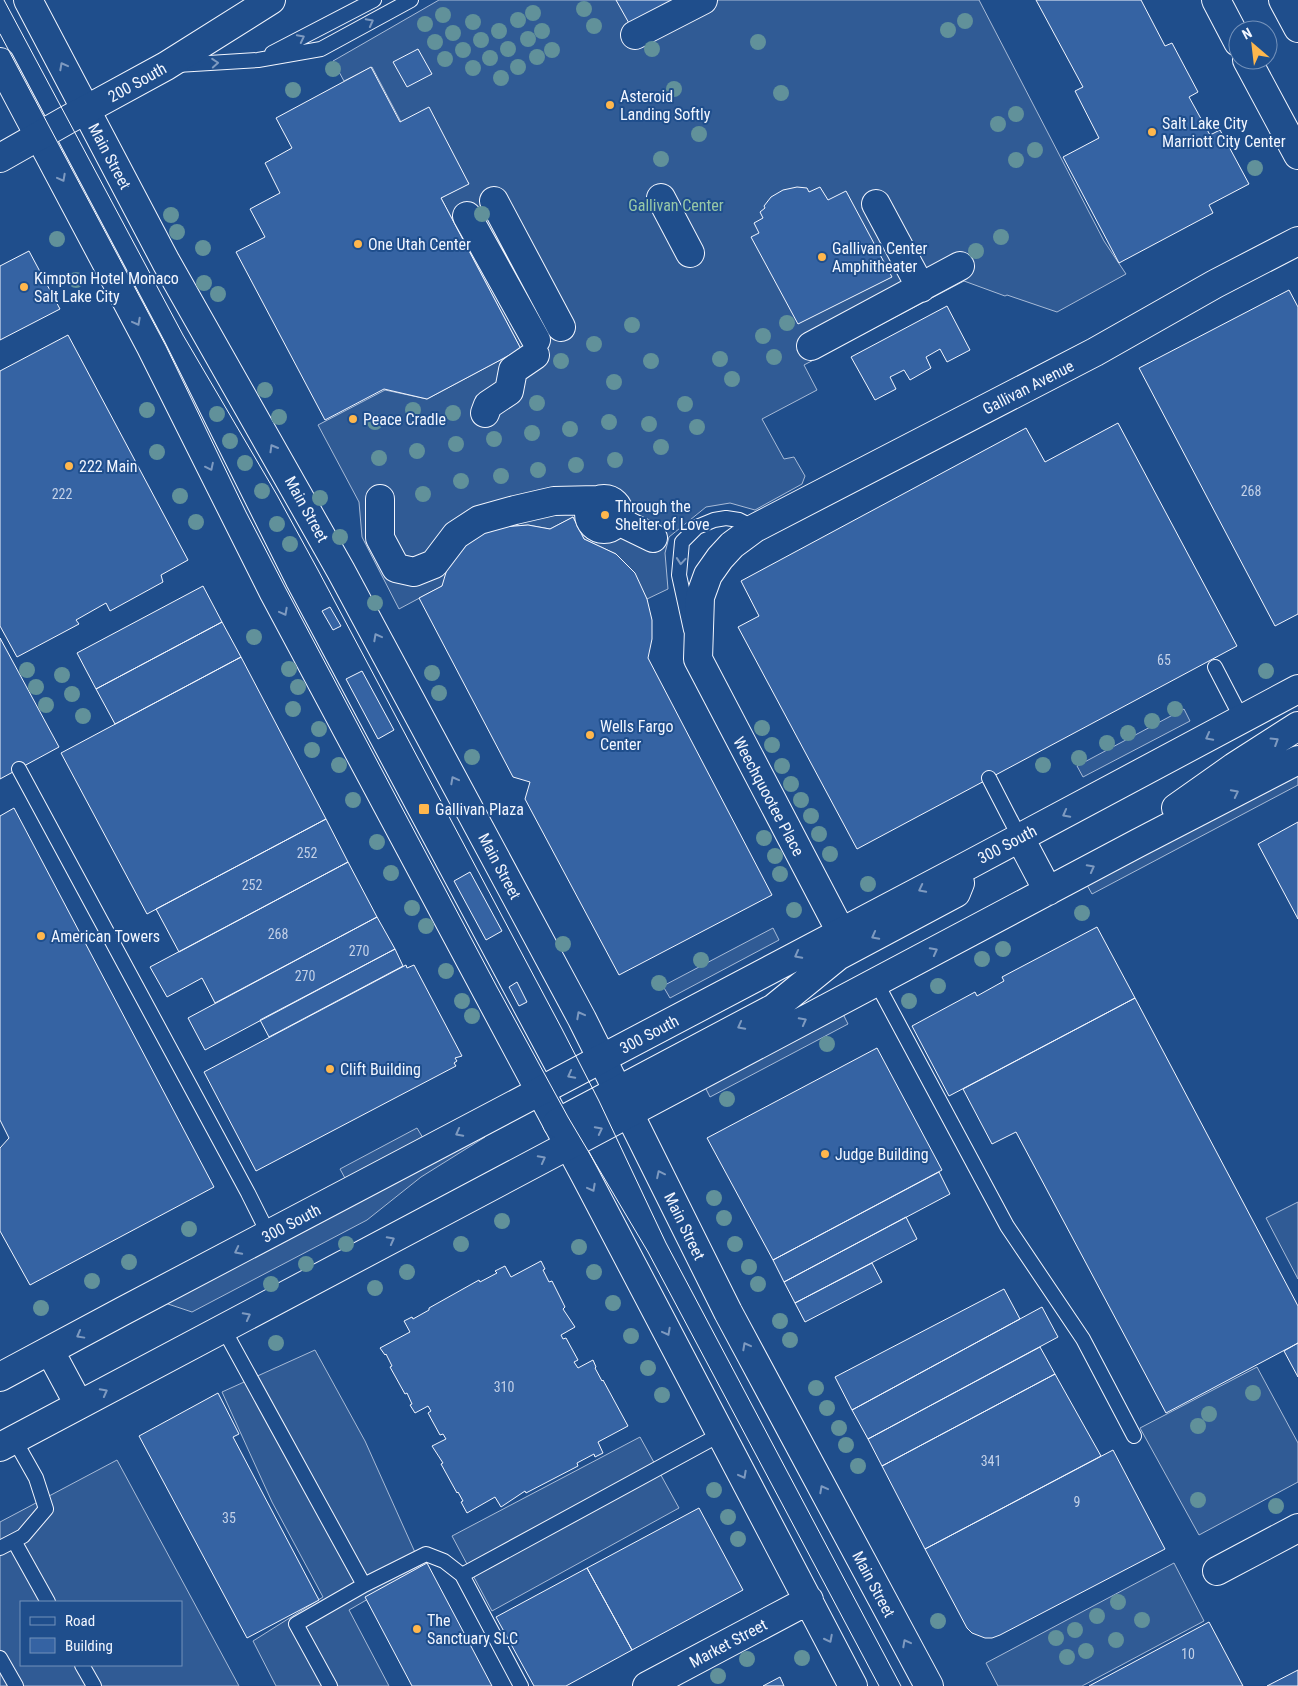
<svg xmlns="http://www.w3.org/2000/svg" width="1298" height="1686" viewBox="0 0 1298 1686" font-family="'Roboto Condensed',sans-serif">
<rect width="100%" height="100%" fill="#1f4e8c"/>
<path fill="#305b95" stroke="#a8bbd7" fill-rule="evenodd" d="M439,0H979L1104,241L1126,274L1057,312L1007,295L1005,296L964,281L804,365L817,390L762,419L784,459L794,457L805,476L802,484L755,510L730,503L706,507L669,537L665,553L668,589L647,599L616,554L584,539L573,517L550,529L528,525L502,527L442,586L399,609L362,537L359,502L318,425L385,390L427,399L521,349L441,198L469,183L401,122L372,67L344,81L333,61Z
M1184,709L1190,721L1083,777L1077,766Z
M1298,772V785L1092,894L1087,885Z
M773,928L779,940L670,998L663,986Z
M843,1014L848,1024L710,1097L705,1087Z
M417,1128L423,1138L346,1180L340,1169Z
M481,1132L485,1137L421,1177L367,1220L192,1312L162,1302Z
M1298,1202V1279L1266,1218Z
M315,1350L365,1441L422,1568L349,1610L389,1686H276L253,1641L323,1597L272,1502L222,1392Z
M1257,1367L1298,1443V1482L1199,1535L1140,1428Z
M640,1437L679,1508L492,1611L452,1536Z
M117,1460L239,1686H0V1522ZM21,1602H181V1665H21Z
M1174,1563L1204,1621L1082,1686H998L986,1663Z"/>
<path fill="#3563a3" stroke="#f2f6ff" d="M616,0H679L630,25Z
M1036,0H1141L1165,46L1172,43L1198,92L1189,97L1210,135L1220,130L1249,184L1209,205L1213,213L1119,263L1063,157L1099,138L1075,91L1083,87Z
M418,49L432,74L407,87L393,62Z
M371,67L400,122L429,107L469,184L441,198L521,349L427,399L384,389L325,420L236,252L265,237L250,209L280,193L265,163L292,148L276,118Z
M797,187L807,188L809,192L820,187L828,200L846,191L892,277L798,324L751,237L759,233L754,223L763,218L760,212L765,208L764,206L771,197L783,190Z
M29,251L60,309L0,340V266Z
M1289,290L1298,307V614L1275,626L1139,368Z
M947,306L970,350L947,362L940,349L926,357L931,368L910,380L904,370L890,377L896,389L875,400L851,357Z
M68,335L188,560L161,575L163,582L110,611L106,603L76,620L79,624L17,657L0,626V371Z
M1118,423L1237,646L857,849L738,627L759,616L741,581L1026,428L1045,462Z
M573,517L584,539L616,554L635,573L647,599L652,620V639L648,658L772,895L619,975L525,799L530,782L513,777L419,598L442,586L447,569L460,549L484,533L502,527L528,525L550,529Z
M203,586L222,622L96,689L77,653Z
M330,607L341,626L333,630L322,611Z
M222,622L241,657L115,724L96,689Z
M0,638L59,747L0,779Z
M241,657L326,819L147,914L61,753Z
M362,671L394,730L378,739L346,679Z
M14,808L214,1187L30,1285L0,1231V1148L9,1138L0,1120V816Z
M326,819L348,862L179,952L156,909Z
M1298,822V919L1258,844Z
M348,862L377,917L215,1003L202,978L167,997L150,967Z
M470,872L502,931L486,940L454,881Z
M377,917L395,949L205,1050L188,1018Z
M1097,927L1135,998L949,1096L912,1026L975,992L977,996L1004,981L1002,977Z
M395,949L403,966L269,1037L260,1020Z
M406,965L407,968L414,965L462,1056L455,1058L457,1061L454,1063L456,1066L256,1171L204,1072Z
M517,982L527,1002L519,1006L509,987Z
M1135,998L1298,1306V1343L1166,1413L1016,1132L992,1144L963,1089Z
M877,1048L942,1170L773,1260L707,1138Z
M939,1172L950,1194L784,1282L773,1260Z
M906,1217L917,1239L795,1303L784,1282Z
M541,1261L545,1269L543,1270L549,1282L552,1281L565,1307L563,1309L575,1327L561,1335L563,1339L566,1338L578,1360L574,1362L578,1368L593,1360L596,1367L595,1368L602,1381L603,1380L628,1426L598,1442L603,1453L595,1457L594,1454L577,1463L578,1466L526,1493L525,1491L501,1507L495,1497L467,1513L461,1502L463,1501L458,1492L457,1493L441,1464L443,1463L432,1446L446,1439L443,1434L440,1435L428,1413L431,1411L428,1406L415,1413L410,1405L412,1404L407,1393L405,1394L390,1367L392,1366L386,1354L385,1355L380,1348L410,1332L404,1321L412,1317L413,1319L429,1310V1308L479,1280L480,1282L497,1273L495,1271L505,1266L511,1277Z
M872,1263L882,1282L805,1322L795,1303Z
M1004,1289L1020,1319L852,1410L835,1377Z
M1042,1307L1058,1337L868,1439L852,1410Z
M1298,1343V1377L1284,1351Z
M1040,1347L1055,1374L882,1466L868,1439Z
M1055,1374L1101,1456L925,1549L882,1466Z
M218,1393L239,1434L233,1437L319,1600L247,1638L139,1436Z
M1113,1450L1165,1549L1000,1635L992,1638H985L972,1633L967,1628L925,1549Z
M699,1508L743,1590L632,1650L587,1568Z
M427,1563L492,1686H412L365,1597Z
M587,1568L632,1650L566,1686H534L496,1617Z
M1209,1622L1243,1686H1089Z
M1298,1670V1686H1267Z
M780,1677L784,1686H763Z"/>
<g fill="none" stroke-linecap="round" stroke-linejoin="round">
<defs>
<path id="lane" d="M272,53L374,0
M177,65L258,60L321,49L411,0
M691,630L679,575L682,542L697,527L714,520L726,518L739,520L755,528
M1215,667L1242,719
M19,769L248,1193L269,1235
M989,778L1020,838
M876,982L1007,1226L1083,1339L1134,1436
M223,1328L364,1585L426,1554L444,1561L462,1575L521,1686
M14,1541L48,1602
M0,1548L23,1536L46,1509L36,1478L14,1439
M462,1575L721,1434
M0,1658L16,1686
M82,1665L94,1686
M330,1686L296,1624L364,1585"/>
<path id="street" d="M28,0L166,262L341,571L582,1019L728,1312L929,1686
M635,35L703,0
M0,62L151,347L274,593L586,1177L853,1686
M661,198L690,253
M494,201L561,327
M876,204L921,288
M467,216L536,340
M811,346L960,266
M485,413L488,405L509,391L513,370L535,355
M589 514a15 15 0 1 1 30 0a15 15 0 1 1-30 0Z
M380,499V538L396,568L414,572L434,564L456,535L479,520L515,510L554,501L597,500
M618,521L653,538
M841,932L698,659L700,597L708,575L720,558L732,545L755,528L1095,352L1215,284L1298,241
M1217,1571L1298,1528
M647,1686L809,1600"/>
<path id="secondary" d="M0,158L67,120L166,66L271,0
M1176,808L1234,767L1298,726
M1020,838L1048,891
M557,1123L774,1008L838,956L956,893L960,883
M50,1351L79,1405
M0,1377L123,1311L965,867L1298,689
M0,1447L1138,843L1298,760"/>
<path id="primary" d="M1216,0L1238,42
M1283,0L1298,28
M1247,60L1298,155"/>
</defs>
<use href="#lane" stroke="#f2f6ff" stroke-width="16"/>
<use href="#street" stroke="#f2f6ff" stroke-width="30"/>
<use href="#secondary" stroke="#f2f6ff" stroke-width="30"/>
<use href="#primary" stroke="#f2f6ff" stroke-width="30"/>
<use href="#lane" stroke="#1f4e8c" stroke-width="14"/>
<use href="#street" stroke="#1f4e8c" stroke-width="28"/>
<use href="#secondary" stroke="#1f4e8c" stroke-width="28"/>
<use href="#primary" stroke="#1f4e8c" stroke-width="28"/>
<path stroke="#f2f6ff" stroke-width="1" d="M4,0L183,335L277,495L318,570L562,1029L599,1101L666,1243L901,1686
M0,34L166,346L246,512L285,587L497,987L568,1117L648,1252L879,1686"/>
</g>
<g fill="#61919a">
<circle cx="584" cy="9" r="8"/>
<circle cx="533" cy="13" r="8"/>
<circle cx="443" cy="15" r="8"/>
<circle cx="518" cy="20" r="8"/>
<circle cx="965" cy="21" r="8"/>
<circle cx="473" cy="22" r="8"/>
<circle cx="425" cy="24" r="8"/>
<circle cx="594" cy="26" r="8"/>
<circle cx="948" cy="30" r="8"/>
<circle cx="499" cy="31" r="8"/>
<circle cx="542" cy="31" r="8"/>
<circle cx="453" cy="33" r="8"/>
<circle cx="528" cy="39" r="8"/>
<circle cx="481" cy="40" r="8"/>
<circle cx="435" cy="42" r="8"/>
<circle cx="758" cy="42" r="8"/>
<circle cx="508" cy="49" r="8"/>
<circle cx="652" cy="49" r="8"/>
<circle cx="463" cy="50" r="8"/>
<circle cx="552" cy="50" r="8"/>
<circle cx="537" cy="57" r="8"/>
<circle cx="490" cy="58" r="8"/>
<circle cx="445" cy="59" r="8"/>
<circle cx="518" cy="67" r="8"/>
<circle cx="473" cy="68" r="8"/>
<circle cx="333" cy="69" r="8"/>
<circle cx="501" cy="78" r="8"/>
<circle cx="674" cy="89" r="8"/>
<circle cx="293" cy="90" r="8"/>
<circle cx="781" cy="93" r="8"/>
<circle cx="1016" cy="114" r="8"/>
<circle cx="998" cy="124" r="8"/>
<circle cx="699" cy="134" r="8"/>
<circle cx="1035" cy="150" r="8"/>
<circle cx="661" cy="159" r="8"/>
<circle cx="1016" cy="160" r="8"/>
<circle cx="1255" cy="168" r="8"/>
<circle cx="482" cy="214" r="8"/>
<circle cx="171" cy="215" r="8"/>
<circle cx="177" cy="232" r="8"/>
<circle cx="1001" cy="237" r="8"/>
<circle cx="57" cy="239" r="8"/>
<circle cx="203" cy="248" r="8"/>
<circle cx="976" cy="251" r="8"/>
<circle cx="76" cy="280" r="8"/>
<circle cx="204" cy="283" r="8"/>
<circle cx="218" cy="294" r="8"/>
<circle cx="787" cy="323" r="8"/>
<circle cx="632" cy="325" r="8"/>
<circle cx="763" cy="336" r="8"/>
<circle cx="594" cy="344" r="8"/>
<circle cx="774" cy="357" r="8"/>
<circle cx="720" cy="359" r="8"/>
<circle cx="561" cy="361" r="8"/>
<circle cx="651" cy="361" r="8"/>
<circle cx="732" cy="379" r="8"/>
<circle cx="614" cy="382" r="8"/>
<circle cx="265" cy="390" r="8"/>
<circle cx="537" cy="403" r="8"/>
<circle cx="685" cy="404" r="8"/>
<circle cx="147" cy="410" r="8"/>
<circle cx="413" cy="410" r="8"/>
<circle cx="453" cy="413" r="8"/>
<circle cx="217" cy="414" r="8"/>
<circle cx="279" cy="417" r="8"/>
<circle cx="375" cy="422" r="8"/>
<circle cx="609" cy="422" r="8"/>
<circle cx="649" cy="424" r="8"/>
<circle cx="697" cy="427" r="8"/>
<circle cx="570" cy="429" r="8"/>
<circle cx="532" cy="433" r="8"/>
<circle cx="494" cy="439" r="8"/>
<circle cx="230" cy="441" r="8"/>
<circle cx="456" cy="444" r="8"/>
<circle cx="661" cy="447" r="8"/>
<circle cx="417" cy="451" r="8"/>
<circle cx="157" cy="452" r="8"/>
<circle cx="379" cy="458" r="8"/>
<circle cx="615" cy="460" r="8"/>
<circle cx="245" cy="463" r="8"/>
<circle cx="576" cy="465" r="8"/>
<circle cx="538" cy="470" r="8"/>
<circle cx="501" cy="476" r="8"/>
<circle cx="461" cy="481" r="8"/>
<circle cx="262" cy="491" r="8"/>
<circle cx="423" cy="494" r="8"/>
<circle cx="180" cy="496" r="8"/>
<circle cx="320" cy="498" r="8"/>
<circle cx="196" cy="522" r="8"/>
<circle cx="277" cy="524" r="8"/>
<circle cx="340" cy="537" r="8"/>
<circle cx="290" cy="544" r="8"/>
<circle cx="375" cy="603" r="8"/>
<circle cx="254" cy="637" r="8"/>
<circle cx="289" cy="669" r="8"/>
<circle cx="27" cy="670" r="8"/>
<circle cx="1266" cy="671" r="8"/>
<circle cx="432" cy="673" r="8"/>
<circle cx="62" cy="675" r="8"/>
<circle cx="36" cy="687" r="8"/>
<circle cx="298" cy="687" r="8"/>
<circle cx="439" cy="693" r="8"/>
<circle cx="72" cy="694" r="8"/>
<circle cx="46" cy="705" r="8"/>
<circle cx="293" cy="709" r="8"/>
<circle cx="1175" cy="709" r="8"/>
<circle cx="83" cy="716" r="8"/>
<circle cx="1152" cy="721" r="8"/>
<circle cx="762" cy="728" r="8"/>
<circle cx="319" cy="729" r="8"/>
<circle cx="1128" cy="733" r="8"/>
<circle cx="1107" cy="743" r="8"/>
<circle cx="772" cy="745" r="8"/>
<circle cx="312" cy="750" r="8"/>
<circle cx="472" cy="757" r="8"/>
<circle cx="1079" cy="758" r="8"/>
<circle cx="339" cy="765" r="8"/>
<circle cx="1043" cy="765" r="8"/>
<circle cx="782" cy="766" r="8"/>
<circle cx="791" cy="784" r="8"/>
<circle cx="353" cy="800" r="8"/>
<circle cx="801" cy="800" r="8"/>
<circle cx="811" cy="816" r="8"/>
<circle cx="819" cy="834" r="8"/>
<circle cx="764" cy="838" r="8"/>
<circle cx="377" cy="842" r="8"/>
<circle cx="830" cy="854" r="8"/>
<circle cx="775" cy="856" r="8"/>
<circle cx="391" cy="873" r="8"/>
<circle cx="780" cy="874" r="8"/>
<circle cx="868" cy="884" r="8"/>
<circle cx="412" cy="908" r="8"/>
<circle cx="794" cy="910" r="8"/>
<circle cx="1082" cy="913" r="8"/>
<circle cx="426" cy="926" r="8"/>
<circle cx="563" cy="944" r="8"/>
<circle cx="1003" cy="949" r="8"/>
<circle cx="982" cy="959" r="8"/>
<circle cx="701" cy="960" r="8"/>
<circle cx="446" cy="971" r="8"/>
<circle cx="659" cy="983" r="8"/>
<circle cx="938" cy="986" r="8"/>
<circle cx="462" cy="1001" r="8"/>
<circle cx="909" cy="1001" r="8"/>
<circle cx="472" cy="1016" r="8"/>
<circle cx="827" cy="1044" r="8"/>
<circle cx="727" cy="1099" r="8"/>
<circle cx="714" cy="1198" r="8"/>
<circle cx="724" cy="1218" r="8"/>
<circle cx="502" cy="1221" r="8"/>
<circle cx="189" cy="1229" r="8"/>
<circle cx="346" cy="1244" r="8"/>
<circle cx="461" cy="1244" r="8"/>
<circle cx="735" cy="1244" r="8"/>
<circle cx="579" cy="1247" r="8"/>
<circle cx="129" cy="1262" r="8"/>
<circle cx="306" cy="1264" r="8"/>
<circle cx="749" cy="1267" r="8"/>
<circle cx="407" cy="1272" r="8"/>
<circle cx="594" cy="1272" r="8"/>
<circle cx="92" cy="1281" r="8"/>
<circle cx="271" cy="1284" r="8"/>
<circle cx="758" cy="1284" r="8"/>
<circle cx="375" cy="1288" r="8"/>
<circle cx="613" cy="1303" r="8"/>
<circle cx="41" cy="1308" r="8"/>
<circle cx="780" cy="1321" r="8"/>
<circle cx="631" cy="1336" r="8"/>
<circle cx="790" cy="1340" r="8"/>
<circle cx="276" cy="1343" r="8"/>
<circle cx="648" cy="1368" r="8"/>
<circle cx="816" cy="1388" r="8"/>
<circle cx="1253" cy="1393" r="8"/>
<circle cx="662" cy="1395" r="8"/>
<circle cx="827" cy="1408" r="8"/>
<circle cx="1209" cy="1414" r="8"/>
<circle cx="1198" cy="1426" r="8"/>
<circle cx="839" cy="1428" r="8"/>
<circle cx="846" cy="1445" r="8"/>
<circle cx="858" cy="1466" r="8"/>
<circle cx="714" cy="1490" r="8"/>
<circle cx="1198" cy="1500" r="8"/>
<circle cx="1276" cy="1506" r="8"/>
<circle cx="728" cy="1517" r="8"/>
<circle cx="738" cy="1539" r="8"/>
<circle cx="1118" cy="1602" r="8"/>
<circle cx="1097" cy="1616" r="8"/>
<circle cx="1142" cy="1620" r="8"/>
<circle cx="938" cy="1621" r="8"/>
<circle cx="1075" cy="1630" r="8"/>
<circle cx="1056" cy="1638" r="8"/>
<circle cx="1116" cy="1640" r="8"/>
<circle cx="1086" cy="1651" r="8"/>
<circle cx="1067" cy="1657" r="8"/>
<circle cx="802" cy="1658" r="8"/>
<circle cx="747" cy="1659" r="8"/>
<circle cx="718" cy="1676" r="8"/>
</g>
<defs><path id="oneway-chevron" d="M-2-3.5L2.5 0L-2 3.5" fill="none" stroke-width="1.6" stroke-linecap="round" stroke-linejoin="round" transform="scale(1.25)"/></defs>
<g stroke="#7e9ac0">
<use href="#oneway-chevron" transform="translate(370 22) rotate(-28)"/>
<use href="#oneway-chevron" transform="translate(301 38) rotate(-27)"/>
<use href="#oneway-chevron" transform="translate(215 63) rotate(-4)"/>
<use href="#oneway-chevron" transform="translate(63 66) rotate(-118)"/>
<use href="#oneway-chevron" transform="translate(62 178) rotate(62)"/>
<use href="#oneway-chevron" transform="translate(137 322) rotate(62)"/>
<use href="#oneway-chevron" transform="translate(273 448) rotate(-120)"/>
<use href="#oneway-chevron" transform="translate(210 467) rotate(64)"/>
<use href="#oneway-chevron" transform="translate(681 561) rotate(95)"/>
<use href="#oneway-chevron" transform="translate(284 612) rotate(62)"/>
<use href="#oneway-chevron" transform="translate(377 637) rotate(-118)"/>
<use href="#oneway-chevron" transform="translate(1209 737) rotate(152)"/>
<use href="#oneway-chevron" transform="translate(1275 741) rotate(-32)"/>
<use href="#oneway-chevron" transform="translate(454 780) rotate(-118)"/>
<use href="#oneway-chevron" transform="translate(1235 793) rotate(-27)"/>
<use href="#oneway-chevron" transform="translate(1066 814) rotate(152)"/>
<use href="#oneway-chevron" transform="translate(1091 868) rotate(-28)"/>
<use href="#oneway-chevron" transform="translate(922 889) rotate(153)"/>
<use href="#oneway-chevron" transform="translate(875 936) rotate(152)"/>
<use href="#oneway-chevron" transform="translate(934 951) rotate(-28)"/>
<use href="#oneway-chevron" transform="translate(798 955) rotate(152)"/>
<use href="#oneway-chevron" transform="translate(580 1015) rotate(-118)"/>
<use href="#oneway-chevron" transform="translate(803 1021) rotate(-28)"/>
<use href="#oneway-chevron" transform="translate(741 1026) rotate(152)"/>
<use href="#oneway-chevron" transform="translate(571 1075) rotate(152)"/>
<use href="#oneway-chevron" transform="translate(599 1130) rotate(-27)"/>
<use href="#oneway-chevron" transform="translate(459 1133) rotate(152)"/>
<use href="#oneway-chevron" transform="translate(542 1159) rotate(-28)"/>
<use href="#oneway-chevron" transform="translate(660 1174) rotate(-116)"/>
<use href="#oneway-chevron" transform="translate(592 1188) rotate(62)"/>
<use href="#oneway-chevron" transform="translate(391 1240) rotate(-28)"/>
<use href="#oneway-chevron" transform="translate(238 1251) rotate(153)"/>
<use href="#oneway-chevron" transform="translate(247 1316) rotate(-28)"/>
<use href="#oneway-chevron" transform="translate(667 1332) rotate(62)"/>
<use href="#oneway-chevron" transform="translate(80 1335) rotate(151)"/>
<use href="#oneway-chevron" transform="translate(746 1346) rotate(-118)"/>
<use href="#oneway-chevron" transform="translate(104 1392) rotate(-28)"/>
<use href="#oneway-chevron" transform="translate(743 1475) rotate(62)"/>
<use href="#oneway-chevron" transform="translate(823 1489) rotate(-118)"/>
<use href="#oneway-chevron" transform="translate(829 1639) rotate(63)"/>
<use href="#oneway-chevron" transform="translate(906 1643) rotate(-118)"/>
</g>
<g fill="#ffb74d" stroke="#1f4e8c" stroke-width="2">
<circle cx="610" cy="105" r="5"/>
<circle cx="1152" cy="132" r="5"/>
<circle cx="358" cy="244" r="5"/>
<circle cx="822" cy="257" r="5"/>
<circle cx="24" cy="287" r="5"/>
<circle cx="353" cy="419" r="5"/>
<circle cx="69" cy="466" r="5"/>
<circle cx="605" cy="515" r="5"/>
<circle cx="590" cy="735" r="5"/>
<rect x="418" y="803" width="12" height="12" rx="2.5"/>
<circle cx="41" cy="936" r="5"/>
<circle cx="330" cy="1069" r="5"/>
<circle cx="825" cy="1154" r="5"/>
<circle cx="417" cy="1629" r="5"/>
</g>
<g text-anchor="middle" stroke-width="4" stroke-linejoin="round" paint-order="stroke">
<g font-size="14" fill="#c3d1e8">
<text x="1251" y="496">268</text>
<text x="62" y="499">222</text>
<text x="1164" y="665">65</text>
<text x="307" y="858">252</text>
<text x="252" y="890">252</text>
<text x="278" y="939">268</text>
<text x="359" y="956">270</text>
<text x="305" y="981">270</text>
<text x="504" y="1392">310</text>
<text x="991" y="1466">341</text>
<text x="1077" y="1507">9</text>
<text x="229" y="1523">35</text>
<text x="1188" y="1659">10</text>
</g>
<g font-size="16" fill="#f2f6ff" stroke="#1f4e8c">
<text transform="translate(137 82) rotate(-29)" y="6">200 South</text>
<text transform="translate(110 156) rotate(62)" y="6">Main Street</text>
<text transform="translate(1028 387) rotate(-27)" y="6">Gallivan Avenue</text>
<text transform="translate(307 509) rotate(61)" y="6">Main Street</text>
<text transform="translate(769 796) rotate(62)" y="6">Weechquootee Place</text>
<text transform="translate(1007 844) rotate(-28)" y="6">300 South</text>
<text transform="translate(500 866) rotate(62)" y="6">Main Street</text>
<text transform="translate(649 1034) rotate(-28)" y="6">300 South</text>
<text transform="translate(291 1223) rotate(-28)" y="6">300 South</text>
<text transform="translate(685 1226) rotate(64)" y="6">Main Street</text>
<text transform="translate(874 1584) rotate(62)" y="6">Main Street</text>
<text transform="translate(728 1643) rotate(-28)" y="6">Market Street</text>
</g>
<g font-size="16" fill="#f2f6ff" stroke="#1f4e8c" text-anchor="start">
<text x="620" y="102">Asteroid<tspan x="620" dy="18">Landing Softly</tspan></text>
<text x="1162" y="129">Salt Lake City<tspan x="1162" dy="18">Marriott City Center</tspan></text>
<text x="368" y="250">One Utah Center</text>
<text x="832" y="254">Gallivan Center<tspan x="832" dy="18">Amphitheater</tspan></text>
<text x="34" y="284">Kimpton Hotel Monaco<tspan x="34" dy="18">Salt Lake City</tspan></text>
<text x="363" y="425">Peace Cradle</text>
<text x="79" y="472">222 Main</text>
<text x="615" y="512">Through the<tspan x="615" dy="18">Shelter of Love</tspan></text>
<text x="600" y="732">Wells Fargo<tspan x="600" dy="18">Center</tspan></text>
<text x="435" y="815">Gallivan Plaza</text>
<text x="51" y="942">American Towers</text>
<text x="340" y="1075">Clift Building</text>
<text x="835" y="1160">Judge Building</text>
<text x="427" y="1626">The<tspan x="427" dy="18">Sanctuary SLC</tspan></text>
</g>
<g font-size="16" fill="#97c8a6" stroke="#1f4e8c">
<text x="676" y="211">Gallivan Center</text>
</g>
</g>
<rect x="20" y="1601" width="162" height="65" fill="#1f4e8c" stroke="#7391ba"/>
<rect x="30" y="1617" width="25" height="8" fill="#1f4e8c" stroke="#7391ba"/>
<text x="65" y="1626" font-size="15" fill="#f2f6ff">Road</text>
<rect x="30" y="1638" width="25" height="15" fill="#3563a3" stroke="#7391ba"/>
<text x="65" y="1651" font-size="15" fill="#f2f6ff">Building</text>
<g transform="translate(1253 45) rotate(332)"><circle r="24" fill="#1f4e8c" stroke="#7391ba"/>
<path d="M0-4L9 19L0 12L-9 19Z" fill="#ffb74d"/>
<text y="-8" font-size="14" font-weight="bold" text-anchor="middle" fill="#f2f6ff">N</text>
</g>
</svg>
